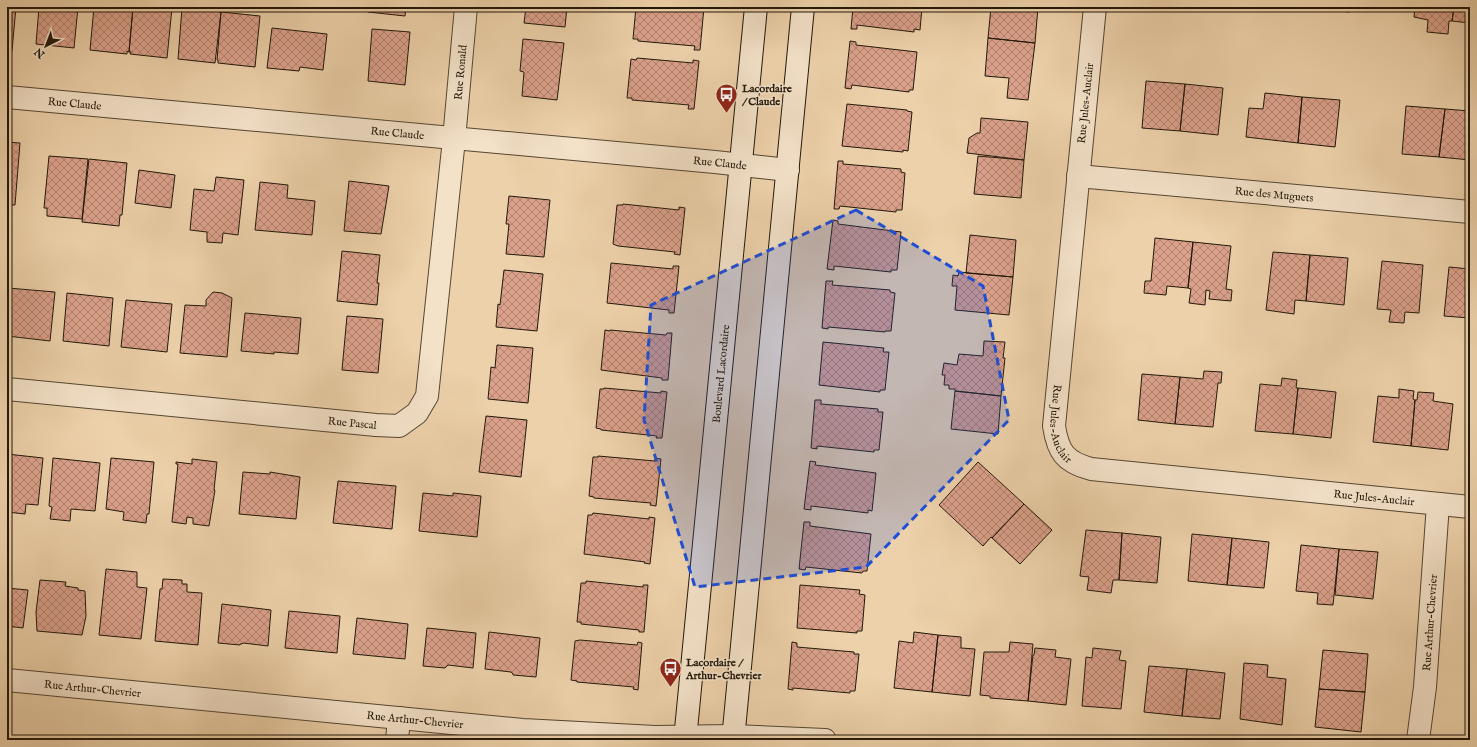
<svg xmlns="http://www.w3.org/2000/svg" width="1477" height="747" viewBox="0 0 1477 747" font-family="'IM FELL English',serif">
<defs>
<pattern id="building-cross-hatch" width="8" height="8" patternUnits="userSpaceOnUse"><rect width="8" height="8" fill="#dba18b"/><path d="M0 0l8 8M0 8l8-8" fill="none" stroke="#b18270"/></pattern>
</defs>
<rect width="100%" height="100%" fill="#edd1aa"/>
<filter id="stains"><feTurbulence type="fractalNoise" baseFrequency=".005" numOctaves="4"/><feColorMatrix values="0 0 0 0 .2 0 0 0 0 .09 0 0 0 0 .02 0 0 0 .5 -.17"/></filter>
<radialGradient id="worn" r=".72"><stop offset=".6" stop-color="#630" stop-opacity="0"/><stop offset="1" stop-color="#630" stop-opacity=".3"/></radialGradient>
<path fill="url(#building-cross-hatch)" stroke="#22180a" d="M7,7H16L12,51H7Z
M39,7H78L74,48L36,44Z
M94,7H133L129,52L127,51V54L90,50Z
M133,7L172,8L167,58L130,54L131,52H129Z
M368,7H406L405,16L368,12Z
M526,7H567L565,27L524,23Z
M636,7H704L700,50H694L695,46L638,41V39H633Z
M853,7H922L920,30L914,29V32L857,25V29H851Z
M991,7H1038L1035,43L988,38Z
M1311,7H1349V12L1311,8Z
M1415,7H1454L1452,21H1449L1448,34L1427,32L1428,20L1414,17Z
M1454,7H1470V23L1452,21Z
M182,8L221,12L215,63L178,59Z
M221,12L260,16L255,67L218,63V60H217Z
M272,28L327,34L323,70L300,67L299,71L267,68Z
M372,29L410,32L405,85L368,81Z
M988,38L1035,43L1028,100L1007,98L1009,78L985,76Z
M523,39L564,43L557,100L522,96L524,72L520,71Z
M850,41L856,42V45L917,52L913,90H909V92L852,85L851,89L845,88Z
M637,58L693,63V60L699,61L694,109H688L689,105L632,100V98H627L631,59L636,60Z
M1146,81L1185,84L1180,131L1142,128Z
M1185,84L1223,88L1218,135L1180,131Z
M1265,93L1302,97L1298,143L1246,137L1249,108L1263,109Z
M1302,97L1340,100L1335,147L1298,143Z
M847,104L907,110V111L912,112L908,151L903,150V152L842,146Z
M1406,106L1445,109L1439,157L1402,154Z
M1445,109L1470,111V160L1439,157Z
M981,118L1028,122L1024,160L967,153L969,138L977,133H980Z
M7,142L20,143L15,205H7Z
M49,156L88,159L82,219L47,216V208H44Z
M978,156L1024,160L1021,198L974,194Z
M89,159L127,163L122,215H120L119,226L82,222Z
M838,161H843V164L901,169V172L905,173L902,210H896V212L840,206L839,209H834Z
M139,170L175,175L171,208L135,203Z
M216,177L244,180L238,235L223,233L222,243L207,242V232L190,230L194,189L214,191Z
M349,181L389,186L381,234L344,231Z
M260,182L288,185L287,198L315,201L312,235L255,230Z
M509,196L550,200L544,257L506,254L509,224H506Z
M623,204L679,210V207L685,208L680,255L674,254L675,252L618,246L613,244L617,205H623Z
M833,220L838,221V224L901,232L897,270H891V272L834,266V270L827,269Z
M970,235L1016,240L1013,277L966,273Z
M1155,238L1193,242L1188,288L1167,286L1166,295L1144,293L1145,281H1151Z
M1193,242L1231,246L1226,289L1232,290L1231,301L1209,299L1210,291L1206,290L1205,305L1189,303L1191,289L1188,288Z
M342,251L380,255L377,283H379L377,305L337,301Z
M1273,252L1310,255L1306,301L1295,300L1294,314L1266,310Z
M1310,255L1348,258L1344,305L1306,301Z
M1382,261L1423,265L1419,313L1405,312L1404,323L1389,322L1391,310L1377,309Z
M611,263L673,269V266H679L674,313H669V310L607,303Z
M1449,267L1470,269V318L1444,316Z
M504,270L543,274L537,331L496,327L498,304L500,305Z
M959,272L1013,277L1009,315L955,310L957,286H952L953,275L958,276Z
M826,281H833L832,285L890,290V292L895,293L891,331H885V332L828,327V329L822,328Z
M8,288L55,292L50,341L7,336Z
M213,292L222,293L232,298L227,357L180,353L185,305L206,306V300Z
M67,293L113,298L109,346L63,341Z
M126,300L172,304L167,352L121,347Z
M245,313L301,318L298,354L274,352V354L241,351Z
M347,316L383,319L378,373L342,370Z
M605,330L610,331V330L666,335L667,333H672L668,380H662V378L601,370Z
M984,341L1005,342L1003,358H1005L1001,396L955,391V389H949V385H944L945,375H942L944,363L957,365L959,354L983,356Z
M823,342L884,348L883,352H889L885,390H880V392L819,385Z
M497,345L533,348L528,403L488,399L491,367L495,368Z
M1204,371L1222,372L1221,383H1218L1213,427L1175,424L1180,377L1203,379Z
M1142,374L1180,377L1175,424L1138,420Z
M1282,378L1297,380L1296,388H1298L1293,434L1255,431L1260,384L1281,386Z
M604,388L661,393V391L667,392L662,438H656L657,436L601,430V429L596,428L600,389H604Z
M1298,388L1336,392L1331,438L1293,434Z
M1399,389L1414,391L1413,399L1415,400L1411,446L1373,442L1378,396L1399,398Z
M955,391L1001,396L998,434L951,429Z
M1418,392L1434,393L1433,401L1453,404L1448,450L1411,446L1415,400H1417Z
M815,400H821V404L878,409V412H883L879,450H874V452L817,446V449L811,448Z
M486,416L527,420L521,477L479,472Z
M7,454L43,458L38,505L26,504L25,514L7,512Z
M598,456L655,461V458L661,459L656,506L650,505L651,503L594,498V497L589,496L593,457H598Z
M53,458L100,463L95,511L71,509L70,521L50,519L52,507L49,506Z
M111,458L154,462L149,514H147L146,523L123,520L124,512L106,509Z
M192,459L217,462L214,490H215L209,526L193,524V518L187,517L186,524L172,522L178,464H176V462L192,464Z
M810,461L816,462L815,465L876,473L872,511L868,510V513L811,506V510L804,509Z
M978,462L1024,504L992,538L991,537L983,546L939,505Z
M243,472L270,474V472L300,477L296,519L239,514Z
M338,481L396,486L392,529L333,523Z
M423,493L453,496V493L481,496L477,537L419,531Z
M1024,504L1052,530L1020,564L992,538Z
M593,513L649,519V517L655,518L650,564L644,563L645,562L584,554L588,515H592Z
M804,522H810V526L871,534L867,571H863L862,573L806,567L805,570L799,569Z
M1086,530L1122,533L1119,580H1113L1111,593L1087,590L1089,577L1080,576Z
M1122,533L1161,537L1157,583L1119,580Z
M1192,534L1232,538L1227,585L1188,581Z
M1232,538L1269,542L1264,588L1227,585Z
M1301,545L1339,549L1333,605L1317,604L1318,593L1296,591Z
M1339,549L1378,552L1373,599L1335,595Z
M106,569L137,572V587L147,588L141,639L99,635Z
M163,579L182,580V584H187V592L202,593L198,645L155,641L160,589H162Z
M40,580L66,582L65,586L78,588V590L85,591L86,616L82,635L37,631L36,612Z
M586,581L643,587V585H648L644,632H639V630L581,624V622H577L581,583H586Z
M800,585L860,590L859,594L865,595L862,631H857V633L797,628Z
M7,588L28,590L23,628L7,626Z
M222,604L271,610L268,646L243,643L242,644H240V645L218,643Z
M289,611L340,616L337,653L285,648Z
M357,618L408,624L405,659L353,654Z
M427,628L476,633L473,668L448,665L445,668L423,666Z
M489,632L540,638L536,677L513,675V674L511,672L485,669Z
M914,632L938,635L932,692L894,688L899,641L913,643Z
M938,635L961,637V648L975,649L970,696L932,692Z
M580,640L637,645L638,642L642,643L638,690L633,689L634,687L577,682V681L571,680L575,641Z
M792,642L797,643V647L854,652V654H859L855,691H850V693L793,688V690L788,689Z
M1010,642L1033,644L1028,701L990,698V696L980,695L984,652H1009Z
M1035,648L1056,650L1055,657L1071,659L1066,705L1028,701L1033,655H1034Z
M1093,648L1121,651L1119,660L1126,661L1121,709L1082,706L1086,657L1092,658Z
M1323,650L1368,654L1365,692L1319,689Z
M1244,663L1268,665L1267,677L1286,679L1282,725L1240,719Z
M1149,666L1187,669L1182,716L1144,712Z
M1187,669L1225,673L1220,719L1182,716Z
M1319,689L1365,692L1361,732L1315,727Z
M7,735L42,739V740H7Z"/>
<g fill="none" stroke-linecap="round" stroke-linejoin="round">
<defs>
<g id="street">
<path id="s1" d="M1095,7L1054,426C1058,452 1065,462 1091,469L1470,507"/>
<path id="s2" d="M7,97L715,162L788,170"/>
<path id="s3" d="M1078,176L1470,212"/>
<path id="s4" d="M7,389L376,425L399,426L417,413L427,396L454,139L466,7"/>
<path id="s5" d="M7,680L523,730L655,737L733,736L825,740"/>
<path d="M397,740L399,718"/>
<path id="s6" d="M1418,740L1425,687L1438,504"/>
</g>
<g id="secondary">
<path id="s7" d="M685,740L756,7"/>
<path d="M733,740L803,7"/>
</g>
</defs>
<use href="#street" stroke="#554632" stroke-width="24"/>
<use href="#secondary" stroke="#22180a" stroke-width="24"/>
<use href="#street" stroke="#f3e1c8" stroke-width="22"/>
<use href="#secondary" stroke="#f3e1c8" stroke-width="22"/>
</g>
<path fill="#1d4ed8" fill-opacity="0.2" stroke="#1d4ed8" stroke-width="3" stroke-dasharray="8 5" stroke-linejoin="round" d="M856,210L983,286L1009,420L866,567L695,587L644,420L651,305Z"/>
<defs>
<symbol id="bus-pin" viewBox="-11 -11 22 30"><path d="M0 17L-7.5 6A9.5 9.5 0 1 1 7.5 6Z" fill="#8f2418" stroke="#f3e1c8"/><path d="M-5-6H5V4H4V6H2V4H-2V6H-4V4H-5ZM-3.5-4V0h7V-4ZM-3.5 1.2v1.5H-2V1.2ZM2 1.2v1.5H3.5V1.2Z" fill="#fff"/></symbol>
</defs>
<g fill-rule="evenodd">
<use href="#bus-pin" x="714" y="82" width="25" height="34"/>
<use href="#bus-pin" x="658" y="656" width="25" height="34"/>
</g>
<g text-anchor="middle" stroke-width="3" stroke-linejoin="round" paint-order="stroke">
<g font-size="11" fill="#22180a" stroke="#f3e1c8">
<text dy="4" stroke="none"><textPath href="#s4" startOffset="761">Rue Ronald</textPath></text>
<text dy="4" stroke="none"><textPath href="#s2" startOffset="68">Rue Claude</textPath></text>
<text transform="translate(1085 103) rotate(-84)" y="4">Rue Jules-Auclair</text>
<text dy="4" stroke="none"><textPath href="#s2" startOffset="392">Rue Claude</textPath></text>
<text dy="4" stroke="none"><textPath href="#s2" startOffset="716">Rue Claude</textPath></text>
<text dy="4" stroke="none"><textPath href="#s3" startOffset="197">Rue des Muguets</textPath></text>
<text dy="4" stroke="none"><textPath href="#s7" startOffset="368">Boulevard Lacordaire</textPath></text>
<text dy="4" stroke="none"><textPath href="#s4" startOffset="347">Rue Pascal</textPath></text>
<text dy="4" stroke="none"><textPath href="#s1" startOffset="420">Rue Jules-Auclair</textPath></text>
<text dy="4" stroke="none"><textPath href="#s1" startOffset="767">Rue Jules-Auclair</textPath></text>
<text dy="4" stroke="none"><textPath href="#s6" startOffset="118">Rue Arthur-Chevrier</textPath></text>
<text dy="4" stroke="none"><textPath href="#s5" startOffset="86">Rue Arthur-Chevrier</textPath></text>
<text dy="4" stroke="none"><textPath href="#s5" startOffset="410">Rue Arthur-Chevrier</textPath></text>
</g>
<g font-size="11" font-weight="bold" fill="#22180a" stroke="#f3e1c8" text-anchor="start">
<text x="742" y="92">Lacordaire<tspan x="742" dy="13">/ Claude</tspan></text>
<text x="686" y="666">Lacordaire /<tspan x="686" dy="13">Arthur-Chevrier</tspan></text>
</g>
</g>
<rect width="1477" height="747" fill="none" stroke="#edd1aa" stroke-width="24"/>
<rect x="8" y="8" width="1461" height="731" fill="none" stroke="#22180a" stroke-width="2"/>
<rect x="12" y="12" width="1453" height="723" fill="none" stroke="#22180a"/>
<g transform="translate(46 46) rotate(222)" stroke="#f3e1c8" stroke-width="3" paint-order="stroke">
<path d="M0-3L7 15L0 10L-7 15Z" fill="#22180a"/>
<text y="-6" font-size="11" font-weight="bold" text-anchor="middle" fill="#22180a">N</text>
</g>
<rect width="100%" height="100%" filter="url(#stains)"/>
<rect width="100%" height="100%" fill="url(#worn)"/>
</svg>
